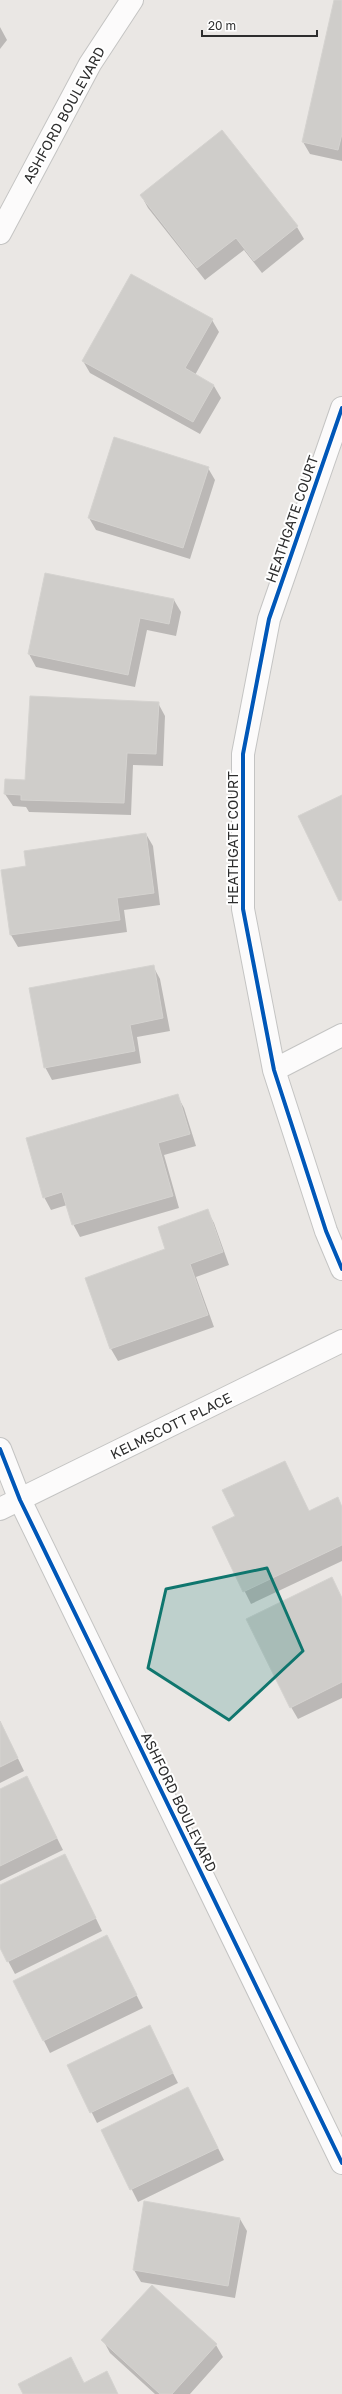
<svg xmlns="http://www.w3.org/2000/svg" width="342" height="2394" viewBox="0 0 342 2394" font-family="'Golos Text',sans-serif">
<rect width="100%" height="100%" fill="#eae7e4"/>
<path fill="#0003" d="M335,0H342V161L310,154L303,142Z
M0,27L7,40L0,49Z
M222,132L297,227L304,239L262,273L244,250L205,280L148,208L141,195Z
M212,320L219,332L195,375L214,386L221,398L200,434L90,373L83,361Z
M208,468L215,480L190,559L96,530L89,518Z
M46,574L174,600L181,612L176,636L147,630L135,687L36,667L29,654Z
M158,703L165,716L163,766L133,765L131,815L29,812L26,807L13,806L5,794Z
M146,834L153,846L160,905L124,910L127,932L18,947L11,935L3,870L27,867Z
M153,966L160,979L170,1031L137,1037L141,1063L52,1080L45,1067Z
M177,1095L184,1108L196,1146L164,1155L179,1208L80,1237L73,1224L67,1205L51,1210L44,1197Z
M207,1210L214,1223L229,1265L196,1277L214,1327L118,1361L111,1349L86,1279L167,1250Z
M284,1462L309,1512L337,1499L342,1507V1561L251,1604L213,1528L236,1517Z
M342,1598V1698L298,1719L291,1707Z
M0,1721L24,1771L0,1783Z
M0,1790H33L63,1850L0,1881Z
M71,1867L102,1931L15,1974L0,1946V1886Z
M107,1936L143,2008L50,2053L14,1981Z
M149,2026L178,2083L97,2123L68,2065Z
M188,2088L224,2160L138,2202L102,2130Z
M240,2219L247,2231L235,2298L141,2282L134,2270Z
M103,2340L216,2345L223,2357L190,2394H155L110,2353Z"/>
<path fill="#cfcdca" stroke="#d5d3d0" d="M334,0H342V134L338,150L302,142Z
M222,130L298,226L254,261L236,238L197,268L140,195Z
M131,274L213,319L185,368L214,385L193,422L82,361Z
M114,437L209,467L183,548L88,518Z
M45,573L174,599L169,624L140,618L128,675L28,654Z
M30,696L159,702L156,754L127,753L124,803L21,800V795L4,794L5,779L25,780Z
M342,795V900L339,901L298,816Z
M146,833L154,893L117,898L120,920L10,935L1,870L26,866L24,851Z
M154,965L163,1018L130,1025L135,1051L44,1068L29,988Z
M178,1094L190,1134L158,1143L173,1196L72,1225L62,1192L43,1198L26,1138Z
M208,1209L223,1252L190,1264L208,1315L110,1349L85,1278L165,1249L158,1227Z
M285,1461L309,1511L338,1497L342,1507V1545L243,1592L212,1527L235,1516L222,1490Z
M332,1577L342,1598V1682L290,1708L246,1619Z
M0,1721L18,1758L0,1767Z
M27,1776L57,1838L0,1866V1789Z
M65,1854L96,1918L7,1962L0,1948V1885Z
M107,1935L137,1995L43,2041L13,1981Z
M150,2025L173,2073L90,2113L67,2065Z
M188,2087L218,2148L130,2190L101,2130Z
M144,2201L240,2218L228,2286L133,2270Z
M152,2285L217,2344L172,2394H160L101,2340Z
M71,2357L84,2383L107,2371L118,2394H23L18,2384Z"/>
<g fill="none" stroke-linecap="round" stroke-linejoin="round">
<defs>
<path id="minor" d="M342,408L269,619L243,754V909L274,1070L326,1231L342,1269
M274,1070L342,1035
M0,1509L342,1341"/>
<path id="tertiary" d="M0,233L90,64L132,0
M0,1449L20,1500L342,2163"/>
</defs>
<use href="#minor" stroke="#c4c4c3" stroke-width="24"/>
<use href="#tertiary" stroke="#c4c4c3" stroke-width="24"/>
<use href="#minor" stroke="#fcfbfb" stroke-width="22"/>
<use href="#tertiary" stroke="#fcfbfb" stroke-width="22"/>
<defs>
<path id="cycleway" d="M342,408L269,619L243,754V909L274,1070L326,1231L342,1269
M0,1449L20,1500L342,2163"/>
</defs>
<use href="#cycleway" stroke="#fff" stroke-width="6"/>
<use href="#cycleway" stroke="#0057b8" stroke-width="4"/>
</g>
<path fill="#0f766e" fill-opacity="0.2" stroke="#0f766e" stroke-width="3" stroke-linejoin="round" d="M267,1568L303,1651L229,1720L148,1668L166,1589Z"/>
<g text-anchor="middle" stroke-width="4" stroke-linejoin="round" paint-order="stroke">
<g font-size="14" fill="#2d2d2d" stroke="#fff">
<text transform="translate(64 115) rotate(-61)" y="5">ASHFORD BOULEVARD</text>
<text transform="translate(292 519) rotate(-71)" y="5">HEATHGATE COURT</text>
<text transform="translate(233 838) rotate(-90)" y="5">HEATHGATE COURT</text>
<text transform="translate(171 1426) rotate(-26)" y="5">KELMSCOTT PLACE</text>
<text transform="translate(179 1802) rotate(64)" y="5">ASHFORD BOULEVARD</text>
</g>
</g>
<path d="M202 30v6h115v-6" fill="none" stroke="#2d2d2d" stroke-width="2"/>
<text x="208" y="30" font-size="12" fill="#2d2d2d" stroke="#ffffff" stroke-width="3" paint-order="stroke">20 m</text>
</svg>
